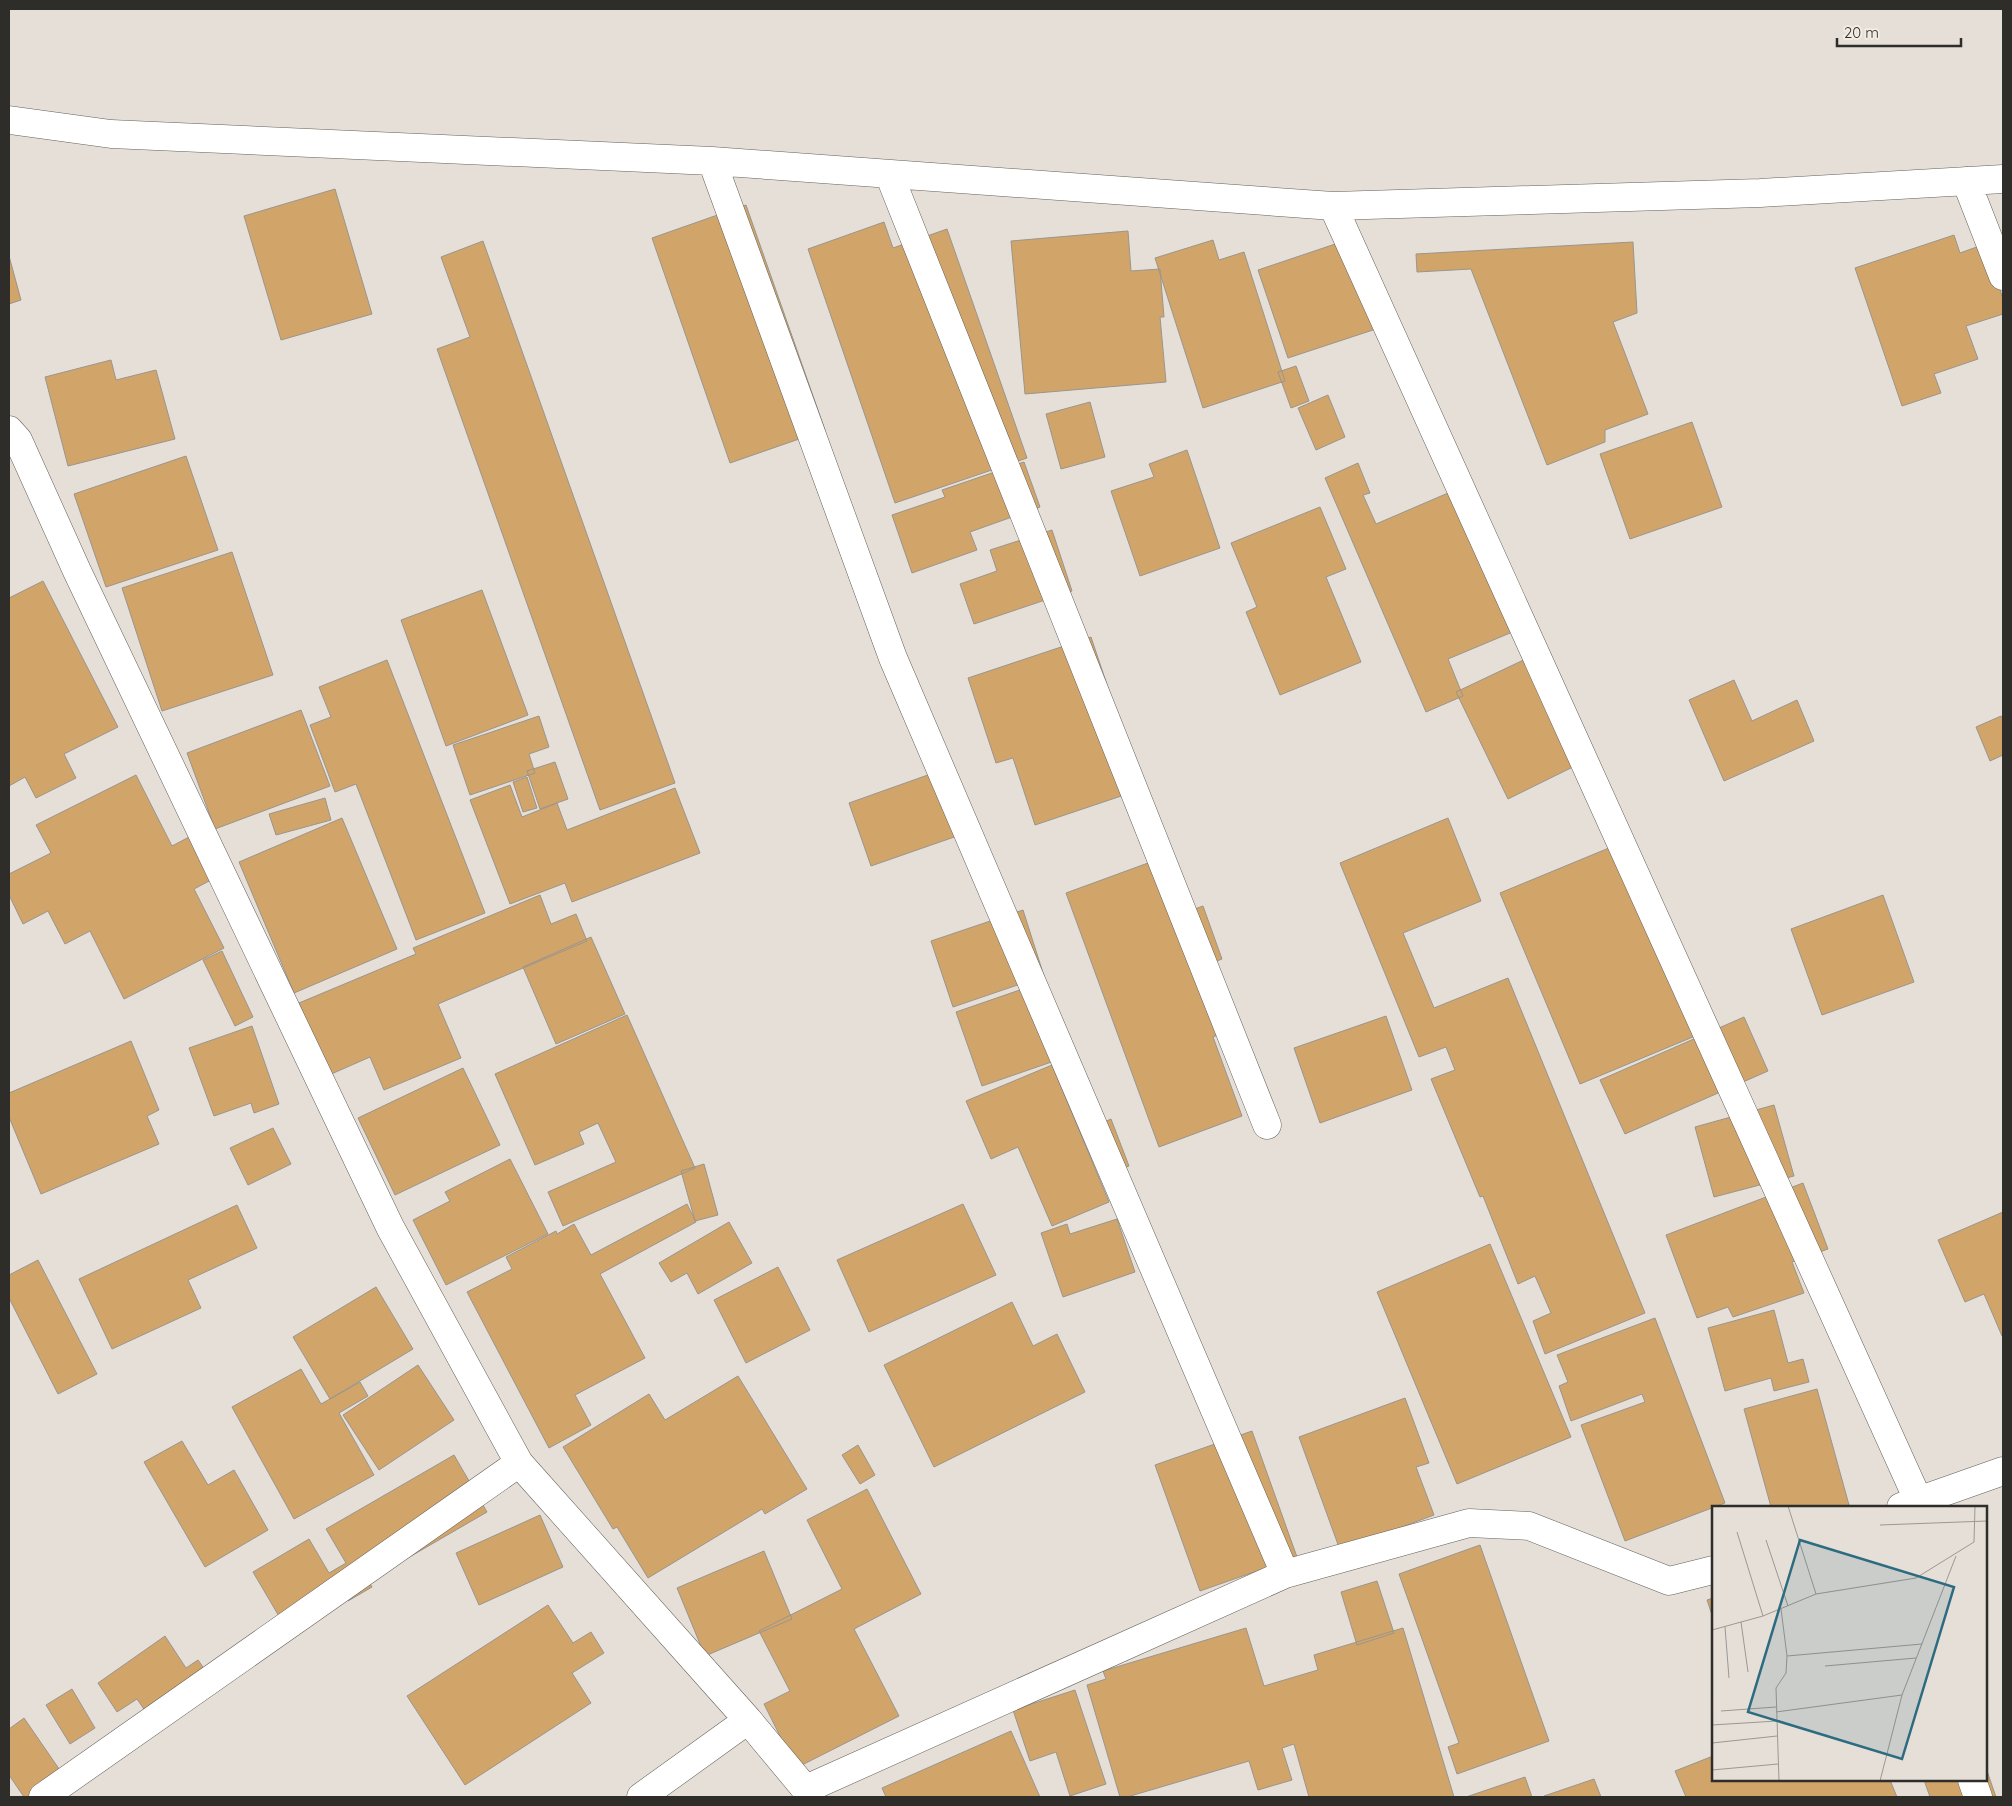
<svg xmlns="http://www.w3.org/2000/svg" width="2012" height="1806" viewBox="0 0 2012 1806" font-family="Quicksand,sans-serif">
<rect width="100%" height="100%" fill="#e5dfd7"/>
<path fill="#d1a469" stroke="#9a958d" d="M335,189L372,314L281,340L244,216Z
M746,205L825,430L730,463L652,238Z
M884,222L893,248L947,229L1027,458L895,503L808,249Z
M1128,231L1131,271L1160,269L1164,317H1160L1166,382L1025,394L1011,241Z
M1954,235L1960,253L1985,244L2003,299V314L1966,326L1978,359L1934,374L1941,393L1902,406L1855,268Z
M1350,239L1379,328L1288,358L1258,270Z
M1213,240L1219,260L1244,252L1285,381L1203,408L1155,258Z
M483,241L675,783L600,810L437,349L470,337L441,257Z
M1633,242L1637,313L1613,322L1648,414L1605,430V442L1547,465L1471,269L1417,272L1416,254Z
M9,256L21,300L9,304Z
M111,360L116,380L156,370L175,439L68,466L45,377Z
M1296,366L1309,401L1291,408L1278,372Z
M1328,395L1345,437L1316,450L1298,408Z
M1090,402L1105,457L1061,469L1046,414Z
M1692,422L1722,507L1630,539L1600,454Z
M1187,450L1220,548L1140,576L1111,491L1154,477L1149,464Z
M186,456L218,550L106,587L74,494Z
M1024,462L1040,507L970,532L977,550L912,573L892,515L945,497L942,490Z
M1358,463L1370,493L1363,495L1376,524L1462,487L1522,628L1448,659L1463,696L1426,712L1325,478Z
M1320,507L1346,569L1326,577L1361,662L1280,695L1246,612L1257,607L1231,543Z
M1052,530L1072,591L974,624L960,584L997,571L990,550Z
M232,552L273,675L162,711L122,588Z
M43,581L118,727L64,754L76,778L36,798L25,777L9,786V598Z
M482,590L528,715L446,746L401,620Z
M1091,637L1142,789L1035,825L1013,758L996,763L968,678Z
M1532,656L1583,762L1508,799L1456,692Z
M387,660L485,913L416,940L356,784L335,792L310,725L331,717L319,687Z
M1734,680L1752,721L1797,700L1814,741L1724,781L1689,700Z
M301,710L330,786L215,829L187,753Z
M539,716L549,747L529,754L535,773L470,795L453,745Z
M2001,716L2003,720V755L1990,761L1976,727Z
M555,762L568,799L540,809L527,771Z
M939,771L960,835L871,866L849,803Z
M136,775L172,846L189,837L211,880L194,889L224,948L124,999L90,931L65,944L48,911L23,924L9,895V874L51,853L36,825Z
M527,777L537,808L523,812L513,782Z
M510,785L522,817L557,803L567,830L675,788L700,853L572,902L565,883L510,904L470,800Z
M325,798L331,820L276,835L269,814Z
M342,818L397,949L294,993L239,862Z
M1448,818L1481,901L1403,933L1434,1008L1508,978L1645,1313L1545,1354L1533,1321L1551,1313L1535,1276L1518,1284L1483,1196L1480,1197L1431,1079L1455,1070L1446,1047L1419,1057L1340,863Z
M1621,843L1700,1034L1580,1084L1500,893Z
M1148,863L1184,913L1203,906L1222,959L1196,969L1220,1034L1213,1037L1242,1116L1159,1147L1066,893Z
M540,895L551,924L576,914L587,941L438,1004L461,1058L384,1090L370,1057L329,1075L299,1003L416,954L413,948Z
M1883,895L1914,982L1822,1015L1791,929Z
M1023,910L1044,976L953,1007L931,941Z
M591,937L625,1014L556,1044L523,967Z
M222,951L253,1017L235,1026L203,960Z
M1040,983L1066,1057L982,1086L956,1012Z
M627,1015L695,1168L563,1226L548,1192L616,1162L598,1123L579,1132L584,1144L535,1165L495,1074Z
M1386,1016L1412,1090L1320,1123L1294,1048Z
M1744,1017L1768,1071L1625,1134L1600,1080Z
M252,1026L279,1104L254,1113L251,1103L214,1116L189,1048Z
M131,1041L159,1110L147,1116L159,1144L41,1194L9,1117V1093Z
M1052,1065L1109,1202L1052,1226L1018,1147L991,1159L966,1101Z
M463,1068L500,1145L395,1195L358,1118Z
M1774,1105L1794,1176L1714,1197L1695,1127Z
M1111,1119L1129,1166L1109,1174L1090,1128Z
M273,1128L291,1164L248,1185L230,1148Z
M510,1159L548,1234L446,1285L413,1220L450,1201L445,1192Z
M704,1164L718,1215L695,1221L681,1171Z
M1803,1183L1828,1249L1792,1262L1804,1293L1733,1317L1728,1307L1697,1318L1666,1235Z
M687,1204L696,1222L600,1274L645,1358L575,1395L591,1425L549,1448L467,1292L512,1269L506,1257L556,1231L557,1234L574,1224L591,1255Z
M963,1204L996,1275L869,1332L837,1260Z
M237,1205L257,1248L188,1280L201,1308L112,1349L79,1279Z
M2003,1212V1336H2002L1984,1294L1965,1302L1938,1240Z
M1117,1219L1135,1272L1063,1297L1041,1233L1067,1224L1070,1234Z
M729,1222L752,1263L698,1294L687,1273L671,1282L659,1263Z
M1490,1244L1571,1437L1457,1484L1377,1292Z
M38,1260L97,1374L58,1394L9,1298V1275Z
M778,1267L810,1330L746,1363L714,1300Z
M376,1287L413,1349L330,1399L293,1337Z
M1012,1302L1033,1346L1057,1334L1085,1392L934,1467L884,1365Z
M1774,1310L1788,1363L1803,1359L1809,1382L1774,1391L1771,1378L1725,1391L1708,1328Z
M1655,1318L1725,1503L1625,1541L1581,1425L1645,1402L1642,1394L1571,1421L1559,1386L1568,1382L1557,1355Z
M418,1365L454,1420L379,1470L343,1415Z
M301,1369L321,1404L360,1382L368,1396L339,1413L374,1475L294,1519L232,1407Z
M738,1376L807,1489L765,1514L762,1509L648,1578L617,1527L613,1529L563,1447L649,1394L665,1420Z
M1817,1389L1849,1505L1840,1507H1771L1744,1409Z
M1405,1398L1429,1463L1416,1467L1434,1515L1340,1550L1299,1437Z
M1252,1431L1297,1557L1200,1591L1155,1465Z
M182,1441L208,1485L234,1470L268,1530L205,1567L144,1462Z
M858,1445L875,1475L860,1484L842,1455Z
M454,1455L487,1512L406,1559L358,1563L372,1587L348,1601L336,1579L290,1635L253,1572L309,1539L329,1573L346,1563L326,1529Z
M867,1489L921,1594L854,1629L899,1716L796,1768L764,1704L790,1691L759,1631L842,1589L807,1520Z
M540,1515L563,1567L479,1605L456,1553Z
M1480,1545L1549,1741L1457,1774L1448,1747L1459,1743L1399,1574Z
M764,1551L792,1619L705,1656L677,1588Z
M1377,1581L1394,1633L1357,1645L1341,1592Z
M1713,1598V1618L1707,1600Z
M548,1605L573,1643L591,1632L604,1653L572,1673L591,1703L465,1785L407,1696Z
M1246,1628L1264,1686L1318,1670L1314,1655L1403,1628L1454,1797H1309L1294,1744L1282,1748L1292,1780L1258,1790L1249,1761L1127,1797H1120L1087,1685L1106,1679L1103,1671Z
M165,1636L186,1668L198,1660L217,1687L157,1728L137,1699L117,1712L98,1683Z
M72,1689L95,1728L70,1744L46,1705Z
M1075,1690L1106,1784L1070,1796L1056,1752L1030,1761L1013,1710Z
M24,1718L66,1779L41,1797H24L9,1775V1729Z
M1011,1731L1040,1797H886L882,1788Z
M1713,1756V1780H1890L1897,1797H1686L1675,1771Z
M1986,1768L1996,1797H1930L1924,1780H1986Z
M1525,1777L1532,1797H1466Z
M1594,1779L1601,1797H1545L1544,1796Z"/>
<g fill="none" stroke-linecap="round" stroke-linejoin="round">
<defs>
<path id="minor" d="M9,120L111,134L712,161L1333,206L1760,193L2003,179
M712,161L893,658L1285,1574
M889,174L1267,1125
M1966,181L2003,276
M1333,206L1919,1502
M9,430L18,440L77,571L390,1227L519,1463L748,1720L812,1797
M1901,1507L2003,1471
M1972,1780L1978,1797
M806,1789L1285,1574L1469,1523L1529,1526L1669,1581L1713,1570
M43,1797L519,1463
M641,1797L748,1720"/>
</defs>
<use href="#minor" stroke="#656059" stroke-width="29"/>
<use href="#minor" stroke="#fff" stroke-width="28"/>
</g>
<g transform="translate(1712 1506)">
<rect width="275" height="275" fill="#e5dfd7"/>
<path fill="none" stroke="#9c9892" stroke-width="1" d="M76,0L104,88M168,19L275,15M25,26L51,110M54,34L76,100M29,116L36,166M13,121L17,172M0,124L51,110L104,88L204,72L262,36L263,0M75,150L210,138M113,160L204,152M9,205L64,201M64,206L190,189M0,219L65,215M0,237L65,230M0,264L66,258M67,275L64,182L74,167L75,150L69,103M168,275L190,189L244,50"/>
<path fill="#2d6b81" fill-opacity="0.15" stroke="#2d6b81" stroke-width="2.5" d="M88,34L242,81L190,253L36,206Z"/>
<rect width="275" height="275" fill="none" stroke="#2f2d2a" stroke-width="2.5"/>
</g>
<rect width="2012" height="1806" fill="none" stroke="#2f2d2a" stroke-width="20"/>
<path d="M1837 38v8h124v-8" fill="none" stroke="#2f2d2a" stroke-width="2.5"/>
<text x="1844" y="38" font-size="15" fill="#2f2d2a" stroke="#f2ece4" stroke-width="4" paint-order="stroke">20 m</text>
</svg>
